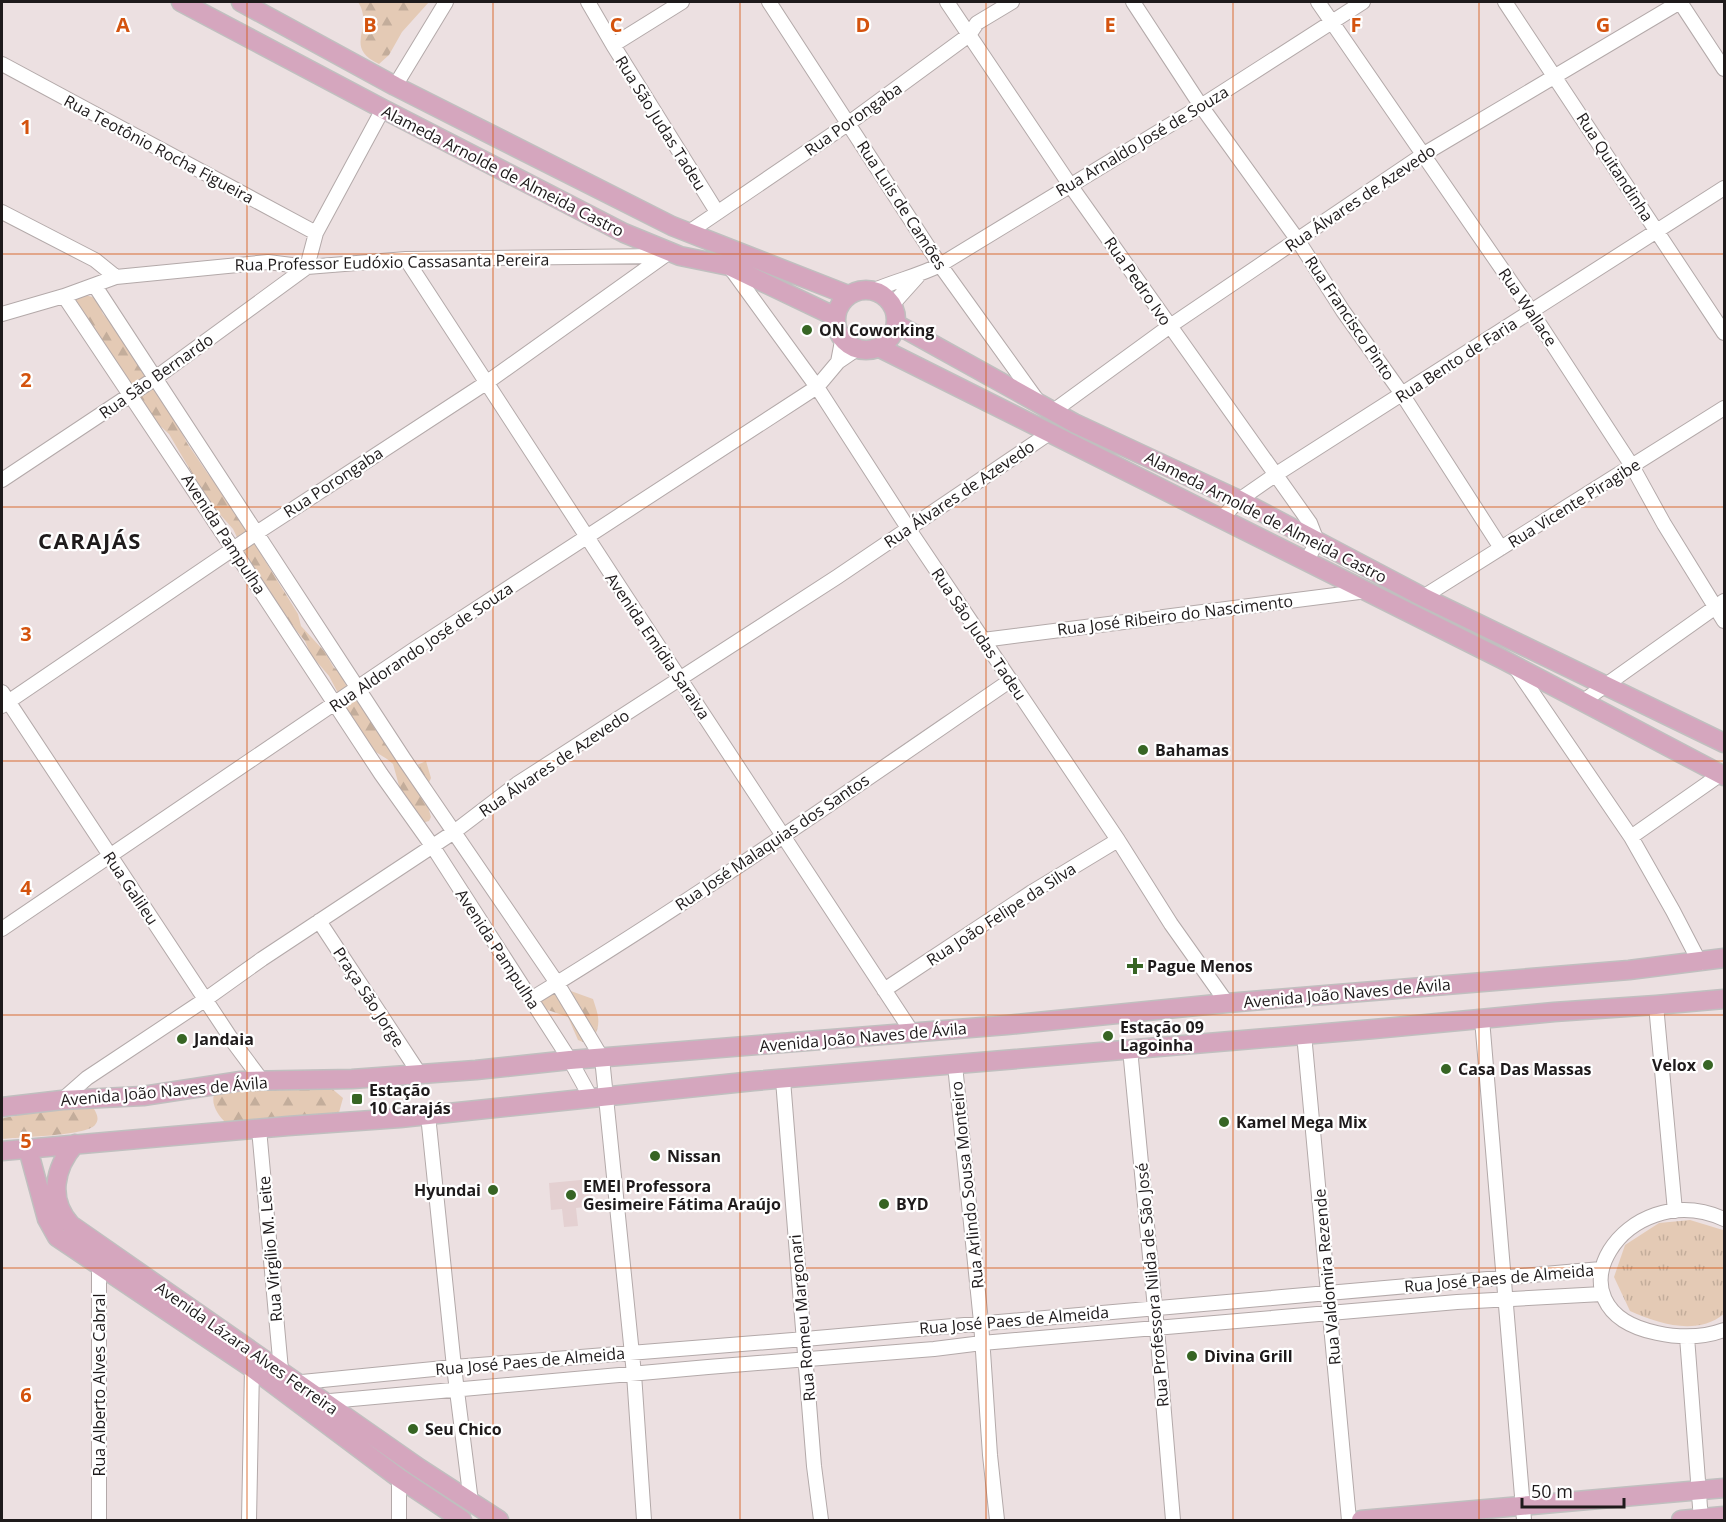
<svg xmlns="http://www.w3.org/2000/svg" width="1726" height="1522" viewBox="0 0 1726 1522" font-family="'Open Sans',sans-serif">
<defs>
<pattern id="forest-firs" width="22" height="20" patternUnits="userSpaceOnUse" patternTransform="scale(1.5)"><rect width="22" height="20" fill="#e4cab5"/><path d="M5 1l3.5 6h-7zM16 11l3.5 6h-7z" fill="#c3ad9b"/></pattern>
<pattern id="park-tufts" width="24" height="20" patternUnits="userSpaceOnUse" patternTransform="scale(1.5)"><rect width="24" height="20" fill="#e4cab5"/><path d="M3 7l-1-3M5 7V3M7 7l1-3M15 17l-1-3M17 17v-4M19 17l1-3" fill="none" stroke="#c3ad9b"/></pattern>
</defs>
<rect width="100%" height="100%" fill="#ece0e1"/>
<path fill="#e4d0d1" d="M591,1179L593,1206L576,1208L578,1226L564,1227L562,1209L551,1210L549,1183Z"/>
<path fill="url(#forest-firs)" d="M358,2H429L402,32L389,55L379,64C342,47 375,28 358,2Z
M78,293L96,298L103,314L130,345L145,377L162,393L187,443L208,474L217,483L298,614L301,626L325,652L334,668L342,672L345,684L351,688L366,714L379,726L394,757L405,761L406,770L426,761L431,778L424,794L431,817L429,821L422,823L403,800L393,764L387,759L366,746L329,676L311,655L305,641L290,623L248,560L233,529L209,502L169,434L157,423L76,310L73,296Z
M568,990L593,999C598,1014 602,1024 593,1039L583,1042L578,1040L568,1017L545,1009L539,1001L544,992Z
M330,1087L343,1098L338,1116L226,1123C217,1114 208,1101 217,1089Z
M91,1104C95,1111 101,1118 95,1125C86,1136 18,1137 2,1139V1118L16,1116L25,1112Z"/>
<path fill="url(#park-tufts)" d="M1690,1220L1723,1230L1724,1233V1314C1696,1336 1660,1324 1630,1311L1614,1277L1625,1245L1659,1223Z"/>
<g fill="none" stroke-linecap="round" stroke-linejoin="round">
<defs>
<path id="minor" d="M588,2L613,45L717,212
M769,2L940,265L1037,400
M947,2L1070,185L1310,523L1317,541L1307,561
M1133,2L1201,106L1297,239L1343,311L1402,394L1501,548
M1318,2L1531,311L1632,466L1664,524L1724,621
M1505,2L1724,333
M1680,2L1724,69
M613,45L682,2
M2,64L316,233
M395,86L446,2
M2,212L95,260L116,277
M689,232L849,123L969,35L977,23L1012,2
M406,259C573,518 743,774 912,1032
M729,266L817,387L908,528L1118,840L1171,924L1227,1003
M95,286L404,759L557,983L602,1058L634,1374L644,1520
M872,291C895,281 918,276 940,265L1201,106L1363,2
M64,296L233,549L381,774L433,847L570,1060L591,1098
M892,305L918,276
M2,314L64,296L116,277L268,262L307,267L406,259L664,256
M838,362L842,341
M1052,412L1170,326L1424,154L1680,2
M2,480L154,379L307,267L316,233L383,109
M1222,518L1239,500L1275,475L1724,188
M1423,597L1724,408
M983,640L1367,591
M1515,667L1631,837L1673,911L1700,963
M2,692L234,1043L263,1082
M1582,702L1724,601
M2,706L255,534L486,383L664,256
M1631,837L1721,774
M319,921L419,1073
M2,929L413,650L817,387L838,362L857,349
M884,990L1032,892L1118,840
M531,999C695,899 852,789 1011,680
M1656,1005L1675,1211
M1482,1019L1524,1520
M1304,1034L1349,1520
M1130,1049L1157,1329L1173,1520
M955,1065L981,1322L990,1455L997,1520
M783,1080L814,1466L821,1520
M62,1100L87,1078L206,999L262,959L454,832L517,784L837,577L1051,432
M428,1115L454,1367L471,1502
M259,1129L281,1370
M1724,1219C1625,1175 1541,1309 1657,1333C1680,1338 1702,1338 1724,1330
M1687,1337L1701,1520
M292,1383L454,1367L805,1339L1601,1269
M319,1402L708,1367L934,1349L982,1343L1457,1302L1602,1294
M399,1478V1520
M99,1520V1263L101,1259
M249,1520L252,1368"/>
<path id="major" d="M181,2L383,109L624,233L680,256L729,266L836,317
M241,2L395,86L672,226L848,295
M836 320a30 30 0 1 1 60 0a30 30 0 1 1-60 0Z
M896,324L1074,423L1239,500L1423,597L1724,743
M880,348L1502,659L1724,776
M2,1107L62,1100L143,1096L241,1081L352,1079L476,1070L570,1060L1007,1025L1227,1003L1629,970L1724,958
M75,1144C54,1168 48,1200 71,1225L419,1468L499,1520
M28,1149L47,1219L57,1237L252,1368L399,1478L462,1520
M2,1151L288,1126L400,1118L754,1081L1374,1029L1554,1012L1656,1005L1724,999
M1361,1520L1724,1488
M1681,1520L1724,1516"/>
</defs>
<use href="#minor" stroke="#b3a9a9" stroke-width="16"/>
<use href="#major" stroke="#c0bfbf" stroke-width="21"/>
<use href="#minor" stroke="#fff" stroke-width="14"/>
<use href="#major" stroke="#d5a6be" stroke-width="18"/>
</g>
<path fill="none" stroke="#d4530e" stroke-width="1.5" stroke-opacity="0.55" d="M247,2V1520M493,2V1520M740,2V1520M986,2V1520M1233,2V1520M1479,2V1520M2,254H1724M2,507H1724M2,761H1724M2,1015H1724M2,1268H1724"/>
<g fill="#376524" stroke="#fff" stroke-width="2">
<circle cx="807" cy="330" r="6"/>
<circle cx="1143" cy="750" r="6"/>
<path d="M1132 957h6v6h6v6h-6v6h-6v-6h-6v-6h6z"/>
<circle cx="1108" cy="1036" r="6"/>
<circle cx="182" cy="1039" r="6"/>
<circle cx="1708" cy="1065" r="6"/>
<circle cx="1446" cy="1069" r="6"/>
<rect x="351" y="1093" width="12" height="12" rx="3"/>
<circle cx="1224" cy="1122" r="6"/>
<circle cx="655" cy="1156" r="6"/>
<circle cx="493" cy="1190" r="6"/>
<circle cx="571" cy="1195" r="6"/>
<circle cx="884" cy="1204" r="6"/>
<circle cx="1192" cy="1356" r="6"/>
<circle cx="413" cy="1429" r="6"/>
</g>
<g text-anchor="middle" stroke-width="4.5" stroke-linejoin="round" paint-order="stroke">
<g font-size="16" fill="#1e1a1b" stroke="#fff">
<text transform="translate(853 119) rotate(-35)" y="6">Rua Porongaba</text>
<text transform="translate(661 123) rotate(58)" y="6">Rua São Judas Tadeu</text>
<text transform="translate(1142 141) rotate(-31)" y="6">Rua Arnaldo José de Souza</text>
<text transform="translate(159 149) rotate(28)" y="6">Rua Teotônio Rocha Figueira</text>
<text transform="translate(1615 167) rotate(57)" y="6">Rua Quitandinha</text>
<text transform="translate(503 171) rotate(27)" y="6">Alameda Arnolde de Almeida Castro</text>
<text transform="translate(1360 198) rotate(-34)" y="6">Rua Álvares de Azevedo</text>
<text transform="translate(902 205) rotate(57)" y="6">Rua Luis de Camões</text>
<text transform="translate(392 262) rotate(-1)" y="6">Rua Professor Eudóxio Cassasanta Pereira</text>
<text transform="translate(1138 281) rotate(55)" y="6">Rua Pedro Ivo</text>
<text transform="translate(1528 307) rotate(56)" y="6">Rua Wallace</text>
<text transform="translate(1350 318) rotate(56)" y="6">Rua Francisco Pinto</text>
<text transform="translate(1456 360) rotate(-33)" y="6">Rua Bento de Faria</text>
<text transform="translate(156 376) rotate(-35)" y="6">Rua São Bernardo</text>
<text transform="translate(333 482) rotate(-33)" y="6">Rua Porongaba</text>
<text transform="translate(959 494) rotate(-34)" y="6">Rua Álvares de Azevedo</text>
<text transform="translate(1574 503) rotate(-32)" y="6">Rua Vicente Piragibe</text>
<text transform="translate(1266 517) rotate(27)" y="6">Alameda Arnolde de Almeida Castro</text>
<text transform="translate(224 534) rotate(57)" y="6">Avenida Pampulha</text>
<text transform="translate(1175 615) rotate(-7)" y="6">Rua José Ribeiro do Nascimento</text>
<text transform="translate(979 634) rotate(56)" y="6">Rua São Judas Tadeu</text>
<text transform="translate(658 646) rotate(56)" y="6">Avenida Emídia Saraiva</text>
<text transform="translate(421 647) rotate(-34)" y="6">Rua Aldorando José de Souza</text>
<text transform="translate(554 763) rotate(-34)" y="6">Rua Álvares de Azevedo</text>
<text transform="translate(772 842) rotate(-34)" y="6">Rua José Malaquias dos Santos</text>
<text transform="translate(131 888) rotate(56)" y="6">Rua Galileu</text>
<text transform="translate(1001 914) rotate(-33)" y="6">Rua João Felipe da Silva</text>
<text transform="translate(498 949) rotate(57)" y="6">Avenida Pampulha</text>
<text transform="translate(1347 993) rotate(-5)" y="6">Avenida João Naves de Ávila</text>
<text transform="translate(369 997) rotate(57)" y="6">Praça São Jorge</text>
<text transform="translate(863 1037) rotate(-5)" y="6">Avenida João Naves de Ávila</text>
<text transform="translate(164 1091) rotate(-5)" y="6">Avenida João Naves de Ávila</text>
<text transform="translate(967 1185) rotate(-96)" y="6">Rua Arlindo Sousa Monteiro</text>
<text transform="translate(270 1249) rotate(-95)" y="6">Rua Virgílio M. Leite</text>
<text transform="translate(1327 1277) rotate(-95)" y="6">Rua Valdomira Rezende</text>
<text transform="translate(1499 1278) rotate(-5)" y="6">Rua José Paes de Almeida</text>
<text transform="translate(1152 1285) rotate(-95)" y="6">Rua Professora Nilda de São José</text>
<text transform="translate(802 1318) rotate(-95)" y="6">Rua Romeu Margonari</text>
<text transform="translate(1014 1320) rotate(-5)" y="6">Rua José Paes de Almeida</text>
<text transform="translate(247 1348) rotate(35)" y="6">Avenida Lázara Alves Ferreira</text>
<text transform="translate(530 1361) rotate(-5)" y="6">Rua José Paes de Almeida</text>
<text transform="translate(99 1385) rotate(-90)" y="6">Rua Alberto Alves Cabral</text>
</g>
<g font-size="16" font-weight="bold" fill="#1e1a1b" stroke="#fff" text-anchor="start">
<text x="819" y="336">ON Coworking</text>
<text x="1155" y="756">Bahamas</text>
<text x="1147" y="972">Pague Menos</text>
<text x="1120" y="1033">Estação 09<tspan x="1120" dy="18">Lagoinha</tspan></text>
<text x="194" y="1045">Jandaia</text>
<text x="1696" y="1071" text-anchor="end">Velox</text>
<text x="1458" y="1075">Casa Das Massas</text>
<text x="369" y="1096">Estação<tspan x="369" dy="18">10 Carajás</tspan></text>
<text x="1236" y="1128">Kamel Mega Mix</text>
<text x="667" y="1162">Nissan</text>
<text x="583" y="1192">EMEI Professora<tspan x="583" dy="18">Gesimeire Fátima Araújo</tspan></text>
<text x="481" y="1196" text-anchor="end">Hyundai</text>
<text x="896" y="1210">BYD</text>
<text x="1204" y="1362">Divina Grill</text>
<text x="425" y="1435">Seu Chico</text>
</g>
<g font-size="22" font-weight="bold" letter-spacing="1.5" fill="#1e1a1b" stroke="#fff">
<text x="90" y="549">CARAJÁS</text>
</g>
</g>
<g font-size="20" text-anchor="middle" font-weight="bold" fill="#d4530e" stroke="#fff" stroke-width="4.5" stroke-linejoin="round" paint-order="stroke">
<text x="123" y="32">A</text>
<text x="370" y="32">B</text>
<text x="616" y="32">C</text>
<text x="863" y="32">D</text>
<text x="1110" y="32">E</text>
<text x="1356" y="32">F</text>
<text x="1603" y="32">G</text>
<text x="26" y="134">1</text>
<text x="26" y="387">2</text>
<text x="26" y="641">3</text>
<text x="26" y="895">4</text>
<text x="26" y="1148">5</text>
<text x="26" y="1402">6</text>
</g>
<rect width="1726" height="1522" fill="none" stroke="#1e1a1b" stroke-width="6"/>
<path d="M1522 1498v9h102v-9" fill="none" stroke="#1e1a1b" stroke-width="3"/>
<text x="1531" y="1498" font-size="18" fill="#1e1a1b" stroke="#ffffff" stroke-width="4.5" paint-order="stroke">50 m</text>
</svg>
